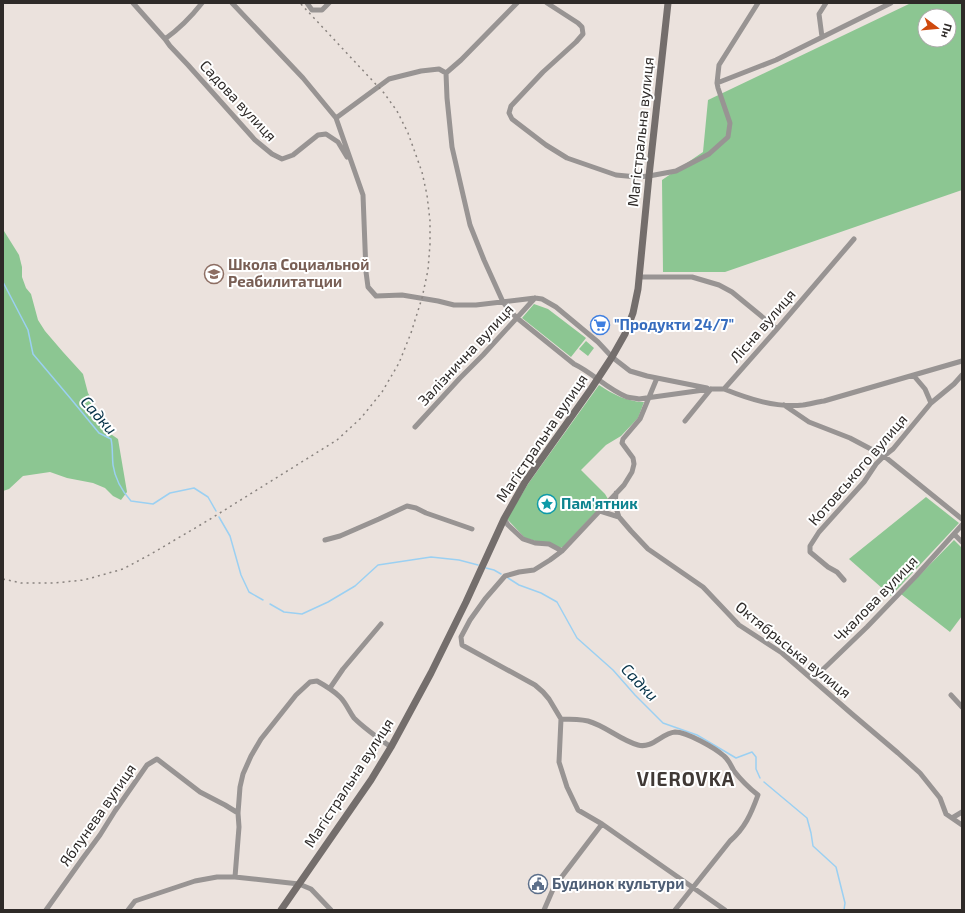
<svg xmlns="http://www.w3.org/2000/svg" width="965" height="913" viewBox="0 0 965 913" font-family="'Exo 2',sans-serif">
<rect width="100%" height="100%" fill="#ebe2dd"/>
<path fill="#8cc692" fill-rule="evenodd" d="M911,3H962V190L725,272H663L662,180L703,152L708,100ZM925,16H949V40H925Z
M3,227L4,231L19,255L22,267V277L26,288L31,294L38,320L45,331L63,352L83,374L88,393L101,416V425L105,430L118,439L127,492L121,500L113,496L105,488L93,483L67,478L50,472L23,476L9,489L3,491Z
M534,304L548,309L586,338L571,357L522,318Z
M586,341L594,348L588,356L579,349Z
M599,385C612,394 628,402 644,402L638,418L621,436L606,445L581,470L605,494L608,499L563,547L560,548L525,538L507,519L528,484Z
M926,497L959,523L891,596L849,559Z
M954,540L962,548V616L950,632L901,594Z"/>
<g fill="none" stroke-linecap="round" stroke-linejoin="round">
<path stroke="#9bd0f2" stroke-width="1.5" d="M3,282L28,330L33,354L71,399L99,433L111,439C113,448 112,456 113,465C115,479 122,491 131,501L153,504L170,493L194,488L208,497L216,511
M219,517L230,536L241,575L249,592L263,600
M486,568L494,570L501,574
M508,578L519,585L541,593L557,602L577,638L613,670L635,695L663,723L697,735L736,758L752,752L756,757V769L760,778
M270,604L284,612L302,614L328,602L355,586L378,565L431,557L459,560L478,565
M764,782L807,818L811,833L813,846L836,867L845,903L844,910"/>
<path stroke="#989493" stroke-width="5" d="M133,3L165,39L170,46L188,65L255,140L272,154L282,159L293,155L318,135L326,134L338,142L347,157
M232,3L303,78L336,118L363,195L366,272L368,287L376,296L402,295L438,301L454,305H476L535,298L542,299L556,307L598,342L612,357L630,371L647,376L707,388
M307,3L312,10H322L329,3
M517,3L461,60L446,73L447,98L452,147L470,225L484,260L503,302L510,311L517,318L574,364C593,373 607,389 627,397C631,398 635,398 639,399L711,389H724L777,329L854,239
M547,3L578,23L582,27L583,34L576,42L543,72L511,106L509,113L512,119L546,145L567,158L616,175L637,177L649,176L676,171L709,154L728,137L730,123L718,88L717,83L776,60L891,3
M822,37L819,14L826,3
M165,39C179,29 191,17 202,3
M717,83L719,65L758,3
M336,118L389,79L421,71L439,69L446,73
M639,277H692L719,285L732,292L777,329
M914,376L925,389L931,403
M657,378L640,419L623,439L622,443L633,458L634,464L632,472L624,485L562,551L550,560L534,570L519,572L505,576L485,599L470,620L461,637L462,645L535,685L543,692L549,699L561,719L559,762L567,787L578,810L602,824L725,910
M724,389C749,399 776,408 803,405C810,404 817,402 824,401L962,361
M784,405L809,422L850,438L884,456L962,519
M685,421L711,389
M415,427L460,378L483,355L535,298
M600,511L619,517L615,505L616,493
M619,517L631,531L648,549L703,587L739,625L782,653L852,714L898,753L920,773L940,798L946,814L962,825
M504,519L508,525L523,539L535,543L549,544L562,551
M954,534L962,542
M325,540L340,536L379,519L407,506L416,508L426,513L472,529
M844,580L837,572L828,567L810,552V546L819,532L864,482L876,464L884,456L893,449L931,403L954,384L962,375
M813,679L867,627L916,576L962,525
M330,688L343,669L381,624
M951,695L962,707
M561,719C570,719 579,719 588,721C606,726 620,740 638,745C652,749 662,733 675,732C687,732 715,748 724,756C729,760 731,766 734,771C741,780 749,788 758,795C751,814 745,828 730,841L675,910
M952,818L962,812
M235,877L239,827L238,813L240,787L243,774L251,756L261,739L296,695L310,682L317,681C326,686 333,690 340,697C346,703 349,711 354,718C365,729 378,738 391,747
M46,910L83,858L100,835L115,811L147,765L157,759L200,792L225,805L238,813
M128,910L135,901L195,881L217,877H235L299,884L311,889L331,910
M544,910L554,887L602,824"/>
<path stroke="#746e6c" stroke-width="7" d="M281,910L371,780L391,747L404,723L431,673L466,602L504,519L525,482L591,389L612,357L625,334L633,313L638,289L649,176L668,3"/>
<path stroke="#89837f" stroke-width="1.5" stroke-dasharray="2 4" stroke-linecap="butt" d="M3,579L21,583H54L84,580L123,569L151,554L207,521L337,440L361,418L382,392L399,363L411,333L422,298L428,270L430,244V221L427,195L422,172L408,133L397,111L384,93L300,3"/>
</g>
<defs>
<symbol id="university-ring" viewBox="-11 -11 22 22"><circle r="9.5" fill="#fff" stroke="#8d6e63" stroke-width="1.5"/><path d="M0-5L7-2L0 1L-7-2ZM-4 1L0 2.5L4 1V4Q0 6-4 4Z" fill="#8d6e63"/></symbol>
<symbol id="supermarket-ring" viewBox="-11 -11 22 22"><circle r="9.5" fill="#fff" stroke="#3f7fe0" stroke-width="1.5"/><path d="M-6-5.5h2.5l.6 2H6L4.5 2H-2.5L-4.4-4H-6ZM-1.5 3.2a1.3 1.3 0 1 0 .1 0ZM3 3.2a1.3 1.3 0 1 0 .1 0Z" fill="#3f7fe0"/></symbol>
<symbol id="sight-ring" viewBox="-11 -11 22 22"><circle r="9.5" fill="#fff" stroke="#0f9aa8" stroke-width="1.5"/><path d="M0-6L1.8-2.2L6-1.7L2.9 1.2L3.7 5.4L0 3.3L-3.7 5.4L-2.9 1.2L-6-1.7L-1.8-2.2Z" fill="#0f9aa8"/></symbol>
<symbol id="civic-ring" viewBox="-11 -11 22 22"><circle r="9.5" fill="#fff" stroke="#5c6f8a" stroke-width="1.5"/><path d="M-.6-6.5H3V-4.5H.6V-3L4-1V1h2V6H-6V1h2V-1L-.6-3ZM-1.2 2.5V6h2.4V2.5Z" fill="#5c6f8a"/></symbol>
</defs>
<g fill-rule="evenodd">
<use href="#university-ring" x="203" y="263" width="22" height="22"/>
<use href="#supermarket-ring" x="589" y="314" width="22" height="22"/>
<use href="#sight-ring" x="536" y="493" width="22" height="22"/>
<use href="#civic-ring" x="527" y="873" width="22" height="22"/>
</g>
<g text-anchor="middle" stroke-width="4" stroke-linejoin="round" paint-order="stroke">
<g font-size="15" fill="#2e2a28" stroke="#fff">
<text transform="translate(238 101) rotate(47)" y="5">Садова вулиця</text>
<text transform="translate(641 132) rotate(-84)" y="5">Магістральна вулиця</text>
<text transform="translate(763 326) rotate(-49)" y="5">Лісна вулиця</text>
<text transform="translate(466 355) rotate(-47)" y="5">Залізнична вулиця</text>
<text transform="translate(542 438) rotate(-56)" y="5">Магістральна вулиця</text>
<text transform="translate(858 470) rotate(-49)" y="5">Котовського вулиця</text>
<text transform="translate(876 599) rotate(-46)" y="5">Чкалова вулиця</text>
<text transform="translate(793 650) rotate(39)" y="5">Октябрьська вулиця</text>
<text transform="translate(349 783) rotate(-57)" y="5">Магістральна вулиця</text>
<text transform="translate(98 815) rotate(-55)" y="5">Яблунева вулиця</text>
</g>
<g font-size="15" font-weight="bold" fill="#785e54" stroke="#fff" text-anchor="start">
<text x="228" y="270">Школа Социальной<tspan x="228" dy="17">Реабилитатции</tspan></text>
</g>
<g font-size="15" font-weight="bold" fill="#366cbe" stroke="#fff" text-anchor="start">
<text x="614" y="330">"Продукти 24/7"</text>
</g>
<g font-size="15" font-weight="bold" fill="#0d838f" stroke="#fff" text-anchor="start">
<text x="561" y="509">Пам'ятник</text>
</g>
<g font-size="15" font-weight="bold" fill="#4e5e75" stroke="#fff" text-anchor="start">
<text x="552" y="889">Будинок культури</text>
</g>
<g font-size="16" font-style="italic" fill="#063248" stroke="#fff">
<text transform="translate(99 415) rotate(48)" y="6">Садки</text>
<text transform="translate(640 682) rotate(46)" y="6">Садки</text>
</g>
<g font-size="19" font-weight="bold" letter-spacing="1" fill="#403935" stroke="#fff">
<text x="686" y="786">VIEROVKA</text>
</g>
</g>
<rect width="965" height="913" fill="none" stroke="#2e2a28" stroke-width="8"/>
<g transform="translate(937 28) rotate(106)"><circle r="19" fill="#ffffff" stroke="#abaaa9"/>
<path d="M0-3L7 15L0 10L-7 15Z" fill="#cf490d"/>
<text y="-6" font-size="11" font-weight="bold" text-anchor="middle" fill="#2e2a28">Пн</text>
</g>
</svg>
